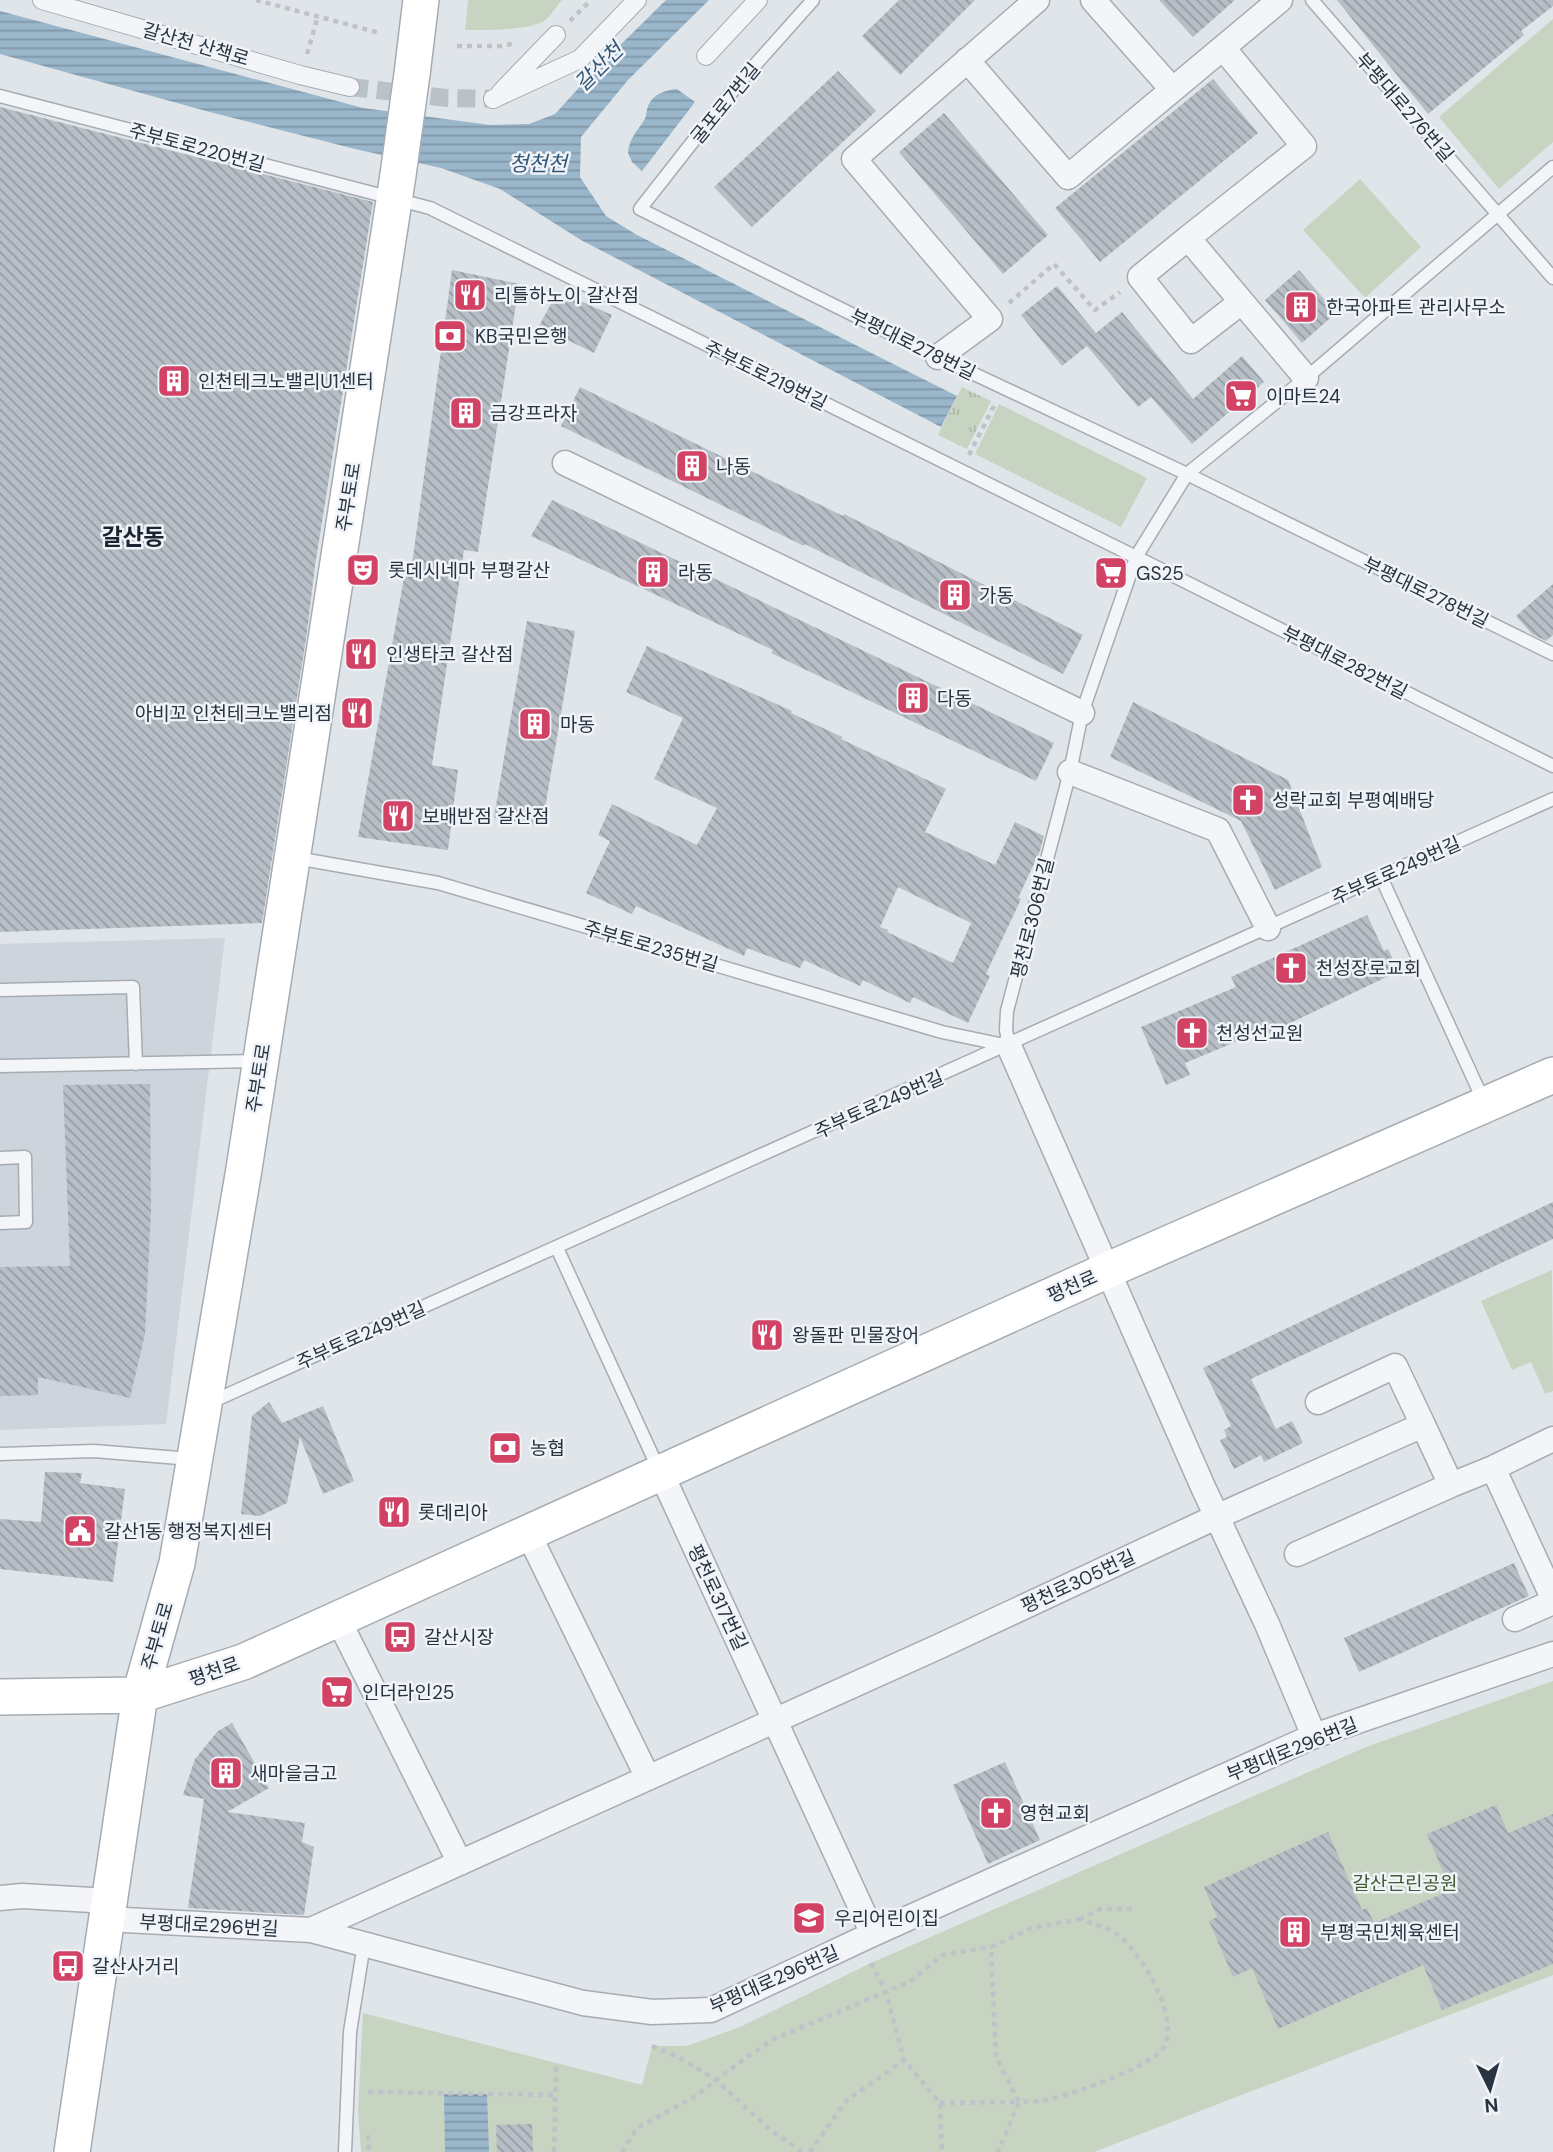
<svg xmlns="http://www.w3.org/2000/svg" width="1553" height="2152" viewBox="0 0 1553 2152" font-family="'DM Sans','Noto Sans KR',sans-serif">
<defs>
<pattern id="grass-tufts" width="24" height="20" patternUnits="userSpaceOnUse" patternTransform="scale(1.75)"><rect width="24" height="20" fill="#c7d4c1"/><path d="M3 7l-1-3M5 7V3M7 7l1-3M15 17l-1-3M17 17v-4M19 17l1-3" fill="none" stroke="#abb7a7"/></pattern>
<pattern id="water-rules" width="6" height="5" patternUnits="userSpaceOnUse" patternTransform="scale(1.75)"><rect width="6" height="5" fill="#9ab6ca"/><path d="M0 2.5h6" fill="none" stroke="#7e95a6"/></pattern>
<pattern id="building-back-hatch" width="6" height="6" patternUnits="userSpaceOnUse" patternTransform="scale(1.75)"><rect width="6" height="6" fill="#b7bec6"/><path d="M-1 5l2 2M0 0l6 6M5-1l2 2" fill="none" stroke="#959ba2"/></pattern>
</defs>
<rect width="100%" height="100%" fill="#e0e5e9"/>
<path fill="#ced4db" d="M225,938L166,1424L0,1430V944Z"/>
<path fill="url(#grass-tufts)" d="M962,387L991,401L967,449L938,435Z"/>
<path fill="#c7d4c1" d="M468,0H562C557,6 550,17 544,21C526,31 485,30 465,30Z
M1553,19V142L1499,189L1439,117Z
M1360,179L1421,247L1365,298L1303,230Z
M999,404L1147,478L1121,527L975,454Z
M1552,1270L1553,1391L1545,1394L1531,1362L1512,1370L1481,1301Z
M1553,1681V1975L1094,2152H361L358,2112L363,2013L642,2085L652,2046H687L740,2027L871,1963L1366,1747Z"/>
<path fill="url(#water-rules)" d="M666,0H709L628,80L581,137L580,177L606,216L637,235L957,396L941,427L581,240L500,189L441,168L355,149L206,111L0,54V11L363,108L490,125L529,124L555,114L597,68Z
M677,89L695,102L642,171L632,162L628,153C629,140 636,132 643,122C647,117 646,111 648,106C653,94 665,90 677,89Z
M444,2094H487L489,2152H445Z"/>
<path fill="url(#building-back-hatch)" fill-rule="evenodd" d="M899,0H975L900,75L862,36Z
M1159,0H1235L1193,37Z
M1337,0H1553V6L1521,31L1524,35L1428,114Z
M838,71L876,111L752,227L714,187Z
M1213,79L1258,133L1100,262L1055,208Z
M0,107L373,202L315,566L307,632L262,923L0,932Z
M944,113L1048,235L1003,274L899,152Z
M452,270L519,284L478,552L464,550L432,765L458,770L448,850L358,837L405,572H411Z
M1299,270L1336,313L1302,343L1265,300Z
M1057,286L1096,333L1122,312L1193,399L1242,356L1264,382L1192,444L1151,397L1138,407L1087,346L1062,366L1021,315Z
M558,291L612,315L594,353L539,326Z
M580,387L843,516L844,514L1083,635L1063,674L805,544L804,546L561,426Z
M552,500L1054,743L1036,781L771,653L773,650L531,536Z
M1553,584V635L1546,641L1532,634L1516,616Z
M527,621L575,631L542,826L494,818Z
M647,646L792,711L791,713L842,737L841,739L946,789L925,832L995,865L1015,822L1044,836L1040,851L1018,898L1021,899L986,974L990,976L968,1023L913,997L910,1003L863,980L860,986L804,960L800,968L747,948L744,956L636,906L632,914L586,893L610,841L598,835L612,804L697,845L717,808L654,779L683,718L626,692ZM898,887L971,923L953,963L887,932L888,930L880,927Z
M1133,702L1288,780L1322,867L1275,890L1241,821L1110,757Z
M1367,915L1384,951L1388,949L1399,971L1259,1038L1257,1033L1185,1063L1190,1075L1166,1085L1141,1027L1236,987L1231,977Z
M150,1084L151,1210L145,1334L130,1398L38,1377V1395L0,1396V1267L70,1266L63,1085Z
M1553,1202V1239L1251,1379L1276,1429L1292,1421L1303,1443L1264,1462L1261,1455L1234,1469L1220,1440L1227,1437L1224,1430L1231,1426L1203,1368Z
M269,1402L282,1423L323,1406L354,1481L323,1494L300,1437L287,1503L260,1516L241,1514L252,1416Z
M45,1472L82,1473L80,1483L125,1489L113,1582L0,1569V1519L41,1522Z
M1514,1563L1529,1596L1359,1672L1344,1638Z
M232,1723L269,1788L227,1812L305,1823L302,1842L314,1847L304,1915L188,1908L204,1799L183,1795L195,1759L218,1731Z
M1005,1762L1040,1840L988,1864L953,1785Z
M1496,1805L1508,1833L1553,1814V1964L1442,2010L1423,1965L1278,2029L1252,1968L1233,1977L1209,1921L1217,1917L1204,1887L1328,1832L1362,1910L1367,1908L1374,1923L1451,1890L1427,1834Z
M532,2124L533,2152H497L496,2125Z"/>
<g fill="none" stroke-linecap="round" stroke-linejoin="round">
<path stroke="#bbc2c7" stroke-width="18" stroke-dasharray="18 9" stroke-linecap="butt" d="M350,87L447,98L493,99"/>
<defs>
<path id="service" d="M813,0L738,84L640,209L938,357L1187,474L1553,654
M1312,0L1553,278
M0,96L430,208L1136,557L1553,766
M296,858L438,883L942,1032L1009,1046L1006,1030L1007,1011L1070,772L1082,713L1136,557L1187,474L1306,378L1553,167
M1381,877L1485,1104
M0,990L133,987L136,1064
M0,1066L260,1061
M0,1158L25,1157L26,1222L0,1223
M557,1248L659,1470
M209,1403L1553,799
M0,1454L94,1451L191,1459
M345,2152L350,2032L364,1944"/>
<path id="pedestrian" d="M42,0L300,75L350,87
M706,56L758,0
M501,92L556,35
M493,99L580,59L637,0"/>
<path id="minor" d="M1093,0L1172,89
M1223,48L1304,146L1188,238L1306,378
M967,60L1068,177L1280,0
M1188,238L1140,277L1191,341L1240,303
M938,357L990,319L854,159L1037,0
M565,463L1082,713
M1070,772L1218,830L1268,928
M1009,1046L1203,1487L1267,1624L1314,1736
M1318,1402L1395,1366L1423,1425
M1493,1468L1553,1439
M661,1473L873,1934
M1451,1485L1493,1468L1553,1598
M528,1533L648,1778
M338,1619L460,1863
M1515,1619L1553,1602
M0,1898L22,1896L109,1901
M106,1919L311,1930L583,2003L652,2012L711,2010L873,1934L1314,1736L1553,1654
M311,1930L940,1646L1216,1517L1423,1425L1451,1485L1297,1554"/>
<path id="secondary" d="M412,74L421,0
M0,1697L140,1695L243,1662L1108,1270L1553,1075
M72,2152L140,1695L177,1563L244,1169L398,175"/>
</defs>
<use href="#service" stroke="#a5acb3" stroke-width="15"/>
<use href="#pedestrian" stroke="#a5acb3" stroke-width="20"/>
<use href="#minor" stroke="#a5acb3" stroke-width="27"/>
<use href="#secondary" stroke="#a5acb3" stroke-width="38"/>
<path stroke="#bec3c8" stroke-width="4.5" stroke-dasharray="5 5" stroke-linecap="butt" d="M256,0L380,33
M570,21L591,0
M457,46H501L516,43
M307,54L318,16
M1009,303L1054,264L1095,310L1120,292
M969,455L995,404
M1081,1919L1032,1928L991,1947L996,2057L1019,2102C1028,2101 1037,2102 1046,2100C1069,2095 1157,2066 1165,2045C1178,2014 1141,1951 1116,1933C1106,1927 1091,1924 1081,1919L1100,1909H1137
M871,1963L886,1992L904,2060L940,2103L942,2152
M652,2046L680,2058L716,2080L768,2128L802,2152
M368,2092L554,2095
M940,2103L1019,2102L998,2152
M368,2135L369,2152
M554,2152L556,2064
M622,2152L637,2128L696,2096L740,2062L774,2039L909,1982L943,1955L991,1947
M810,2152L846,2101L904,2060"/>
<use href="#service" stroke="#f3f5f8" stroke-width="12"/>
<use href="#pedestrian" stroke="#f3f5f8" stroke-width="18"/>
<use href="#minor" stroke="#f3f5f8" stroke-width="24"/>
<use href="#secondary" stroke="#fff" stroke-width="35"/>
<defs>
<path id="secondary-bridge" d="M398,175L412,74"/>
</defs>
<use href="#secondary-bridge" stroke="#a5acb3" stroke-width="38" stroke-linecap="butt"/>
<use href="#secondary-bridge" stroke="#fff" stroke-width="35"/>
</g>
<defs>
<symbol id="restaurant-square" viewBox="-11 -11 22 22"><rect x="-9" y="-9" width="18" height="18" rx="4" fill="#d14264" stroke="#f0f3f7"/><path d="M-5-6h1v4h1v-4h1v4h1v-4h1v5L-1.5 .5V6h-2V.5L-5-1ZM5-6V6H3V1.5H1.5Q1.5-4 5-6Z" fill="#fff"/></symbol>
<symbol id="building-square" viewBox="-11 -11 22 22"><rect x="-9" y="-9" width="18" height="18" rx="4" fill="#d14264" stroke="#f0f3f7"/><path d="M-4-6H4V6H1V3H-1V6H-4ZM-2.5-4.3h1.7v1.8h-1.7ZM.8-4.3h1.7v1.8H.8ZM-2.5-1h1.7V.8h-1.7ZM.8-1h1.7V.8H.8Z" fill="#fff"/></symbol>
<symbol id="bank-square" viewBox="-11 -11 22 22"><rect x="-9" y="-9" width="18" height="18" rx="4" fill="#d14264" stroke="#f0f3f7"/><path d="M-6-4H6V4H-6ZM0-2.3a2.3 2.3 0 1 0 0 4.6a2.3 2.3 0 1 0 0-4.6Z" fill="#fff"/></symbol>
<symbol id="supermarket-square" viewBox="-11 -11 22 22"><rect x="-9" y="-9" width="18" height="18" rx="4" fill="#d14264" stroke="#f0f3f7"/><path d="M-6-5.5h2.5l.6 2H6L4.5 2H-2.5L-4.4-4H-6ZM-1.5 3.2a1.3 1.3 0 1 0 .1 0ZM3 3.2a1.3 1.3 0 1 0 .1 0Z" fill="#fff"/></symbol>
<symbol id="theatre-square" viewBox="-11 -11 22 22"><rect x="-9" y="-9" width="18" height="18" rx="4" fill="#d14264" stroke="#f0f3f7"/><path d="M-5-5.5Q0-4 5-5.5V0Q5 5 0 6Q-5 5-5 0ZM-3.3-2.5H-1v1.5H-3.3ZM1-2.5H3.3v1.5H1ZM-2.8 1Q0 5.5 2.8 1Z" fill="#fff"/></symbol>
<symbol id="church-square" viewBox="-11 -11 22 22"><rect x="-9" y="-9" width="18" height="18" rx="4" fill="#d14264" stroke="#f0f3f7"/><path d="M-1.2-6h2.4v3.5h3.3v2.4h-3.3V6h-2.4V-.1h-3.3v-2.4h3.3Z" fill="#fff"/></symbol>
<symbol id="civic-square" viewBox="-11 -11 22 22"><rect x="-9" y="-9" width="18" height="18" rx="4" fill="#d14264" stroke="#f0f3f7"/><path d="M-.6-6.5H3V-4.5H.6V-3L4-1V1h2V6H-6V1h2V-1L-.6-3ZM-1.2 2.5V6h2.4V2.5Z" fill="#fff"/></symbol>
<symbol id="bus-square" viewBox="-11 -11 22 22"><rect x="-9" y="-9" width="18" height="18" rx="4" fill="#d14264" stroke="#f0f3f7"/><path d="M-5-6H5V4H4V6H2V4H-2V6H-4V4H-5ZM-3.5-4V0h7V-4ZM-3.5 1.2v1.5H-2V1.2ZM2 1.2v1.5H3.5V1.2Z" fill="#fff"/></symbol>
<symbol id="school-square" viewBox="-11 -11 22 22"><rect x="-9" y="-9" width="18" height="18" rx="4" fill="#d14264" stroke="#f0f3f7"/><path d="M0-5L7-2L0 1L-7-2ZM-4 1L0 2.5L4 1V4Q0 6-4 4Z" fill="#fff"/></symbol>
</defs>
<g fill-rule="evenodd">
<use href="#restaurant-square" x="451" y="276" width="38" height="38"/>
<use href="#building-square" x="1282" y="288" width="38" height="38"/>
<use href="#bank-square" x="431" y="317" width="38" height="38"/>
<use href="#building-square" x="155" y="362" width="38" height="38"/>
<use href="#supermarket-square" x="1222" y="377" width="38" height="38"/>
<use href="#building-square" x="447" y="394" width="38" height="38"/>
<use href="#building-square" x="673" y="447" width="38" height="38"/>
<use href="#theatre-square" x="344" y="551" width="38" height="38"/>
<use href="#building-square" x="634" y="553" width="38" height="38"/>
<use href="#supermarket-square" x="1092" y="554" width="38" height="38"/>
<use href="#building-square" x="936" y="576" width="38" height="38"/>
<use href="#restaurant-square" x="342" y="635" width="38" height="38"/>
<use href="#building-square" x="894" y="679" width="38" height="38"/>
<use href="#restaurant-square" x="338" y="694" width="38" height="38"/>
<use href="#building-square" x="516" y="705" width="38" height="38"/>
<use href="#church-square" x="1229" y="781" width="38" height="38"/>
<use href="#restaurant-square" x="379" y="797" width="38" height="38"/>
<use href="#church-square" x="1272" y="949" width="38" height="38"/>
<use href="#church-square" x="1173" y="1014" width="38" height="38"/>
<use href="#restaurant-square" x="748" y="1316" width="38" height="38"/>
<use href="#bank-square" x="486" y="1429" width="38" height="38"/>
<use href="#restaurant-square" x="375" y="1493" width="38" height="38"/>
<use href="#civic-square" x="61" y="1512" width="38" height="38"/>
<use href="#bus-square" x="381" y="1618" width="38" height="38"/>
<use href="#supermarket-square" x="318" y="1673" width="38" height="38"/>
<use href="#building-square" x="207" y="1754" width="38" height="38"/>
<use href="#church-square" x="977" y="1794" width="38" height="38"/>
<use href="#school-square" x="790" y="1899" width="38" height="38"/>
<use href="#building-square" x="1276" y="1913" width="38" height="38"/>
<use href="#bus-square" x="49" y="1947" width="38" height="38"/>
</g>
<g text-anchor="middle" stroke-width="5" stroke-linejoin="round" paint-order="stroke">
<g font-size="19" fill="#283441" stroke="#f0f3f7">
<text transform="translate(196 44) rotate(16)" y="7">갈산천 산책로</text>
<text transform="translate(725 103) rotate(-51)" y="7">굴포로7번길</text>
<text transform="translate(1405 107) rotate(49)" y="7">부평대로276번길</text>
<text transform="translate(197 147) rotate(15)" y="7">주부토로220번길</text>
<text transform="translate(913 344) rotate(26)" y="7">부평대로278번길</text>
<text transform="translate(766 375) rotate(26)" y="7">주부토로219번길</text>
<text transform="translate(348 497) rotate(-81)" y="7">주부토로</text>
<text transform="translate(1426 592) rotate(26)" y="7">부평대로278번길</text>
<text transform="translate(1345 662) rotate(27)" y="7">부평대로282번길</text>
<text transform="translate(1396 870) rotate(-24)" y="7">주부토로249번길</text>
<text transform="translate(1032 918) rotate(-76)" y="7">평천로306번길</text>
<text transform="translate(651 946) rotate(16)" y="7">주부토로235번길</text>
<text transform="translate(258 1078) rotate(-81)" y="7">주부토로</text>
<text transform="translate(879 1104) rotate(-24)" y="7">주부토로249번길</text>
<text transform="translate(1072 1286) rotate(-24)" y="7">평천로</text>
<text transform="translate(361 1335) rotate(-24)" y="7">주부토로249번길</text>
<text transform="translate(1078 1581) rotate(-25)" y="7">평천로305번길</text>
<text transform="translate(718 1597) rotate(65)" y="7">평천로317번길</text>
<text transform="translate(157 1636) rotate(-74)" y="7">주부토로</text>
<text transform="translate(214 1671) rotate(-19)" y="7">평천로</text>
<text transform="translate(1292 1749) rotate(-22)" y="7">부평대로296번길</text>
<text transform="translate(209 1925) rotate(3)" y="7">부평대로296번길</text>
<text transform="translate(774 1979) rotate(-24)" y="7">부평대로296번길</text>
</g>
<g font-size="19" fill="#283441" stroke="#f0f3f7" text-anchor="start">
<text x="494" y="302">리틀하노이 갈산점</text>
<text x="1326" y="314">한국아파트 관리사무소</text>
<text x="475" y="343">KB국민은행</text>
<text x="198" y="388">인천테크노밸리U1센터</text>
<text x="1266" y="403">이마트24</text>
<text x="490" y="420">금강프라자</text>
<text x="716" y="473">나동</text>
<text x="388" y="577">롯데시네마 부평갈산</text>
<text x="678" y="579">라동</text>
<text x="1136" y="580">GS25</text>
<text x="979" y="602">가동</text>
<text x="386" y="661">인생타코 갈산점</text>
<text x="937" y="705">다동</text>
<text x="332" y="720" text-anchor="end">아비꼬 인천테크노밸리점</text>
<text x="560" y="731">마동</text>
<text x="1272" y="807">성락교회 부평예배당</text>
<text x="422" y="823">보배반점 갈산점</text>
<text x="1316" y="975">천성장로교회</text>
<text x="1216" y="1040">천성선교원</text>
<text x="792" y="1342">왕돌판 민물장어</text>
<text x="530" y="1455">농협</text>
<text x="418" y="1519">롯데리아</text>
<text x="104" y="1538">갈산1동 행정복지센터</text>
<text x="424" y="1644">갈산시장</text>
<text x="362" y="1699">인더라인25</text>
<text x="250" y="1780">새마을금고</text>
<text x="1020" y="1820">영현교회</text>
<text x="834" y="1925">우리어린이집</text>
<text x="1320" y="1939">부평국민체육센터</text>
<text x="92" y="1973">갈산사거리</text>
</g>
<g font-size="19" fill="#405d35" stroke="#f0f3f7">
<text x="1405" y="1890">갈산근린공원</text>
</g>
<g font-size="21" font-style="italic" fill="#315676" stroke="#f0f3f7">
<text transform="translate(599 67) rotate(-45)" y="7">갈산천</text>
<text x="538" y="171">청천천</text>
</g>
<g font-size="23" font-weight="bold" fill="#1b2532" stroke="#f0f3f7">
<text x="133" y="545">갈산동</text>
</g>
</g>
<g transform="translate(1490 2089) rotate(175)" stroke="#f0f3f7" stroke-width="5" paint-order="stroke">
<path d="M0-5L12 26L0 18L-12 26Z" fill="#283441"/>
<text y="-10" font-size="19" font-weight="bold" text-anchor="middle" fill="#283441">N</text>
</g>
</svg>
